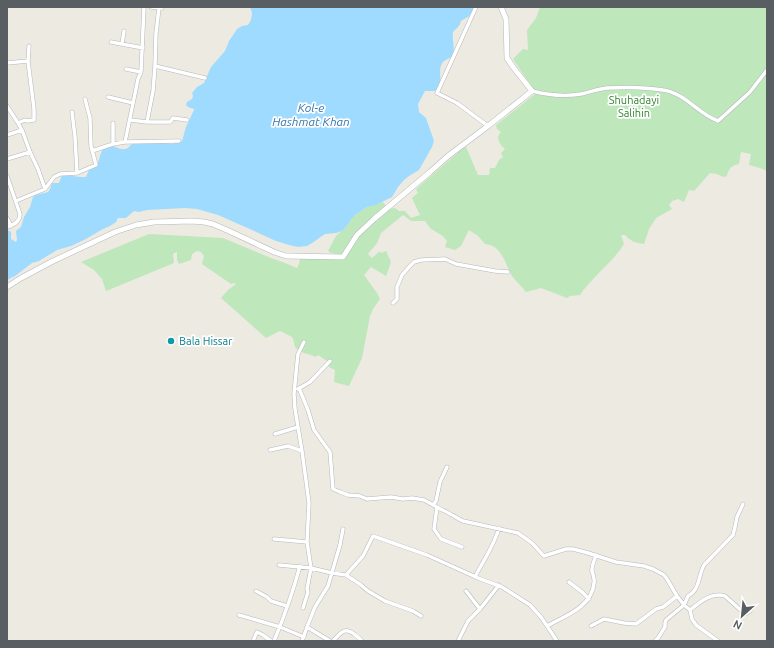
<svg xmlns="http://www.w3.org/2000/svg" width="774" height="648" viewBox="0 0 774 648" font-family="Ubuntu,sans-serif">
<rect width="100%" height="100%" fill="#edeae1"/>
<path fill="#bee7bb" d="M540,7H767V171L760,168L749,165L751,154L741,152L739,164C732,165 728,169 727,176L723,177L717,174L710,173L694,191L689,190L684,202L678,199L672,201L669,205L672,209L656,218L649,229L644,244C636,243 630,241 625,235H621L624,244C612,263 593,276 580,295L570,296L567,298L541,288L526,292C522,287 516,281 512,276C505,264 502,245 485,244L478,236L469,230L461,246L455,250L445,247L447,241L443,236L431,229L425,221H411L403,215L381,233L377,243L368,254L372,258L380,251L381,253L386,251L391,262L386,276L371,267L364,275L377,293L380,299L373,309L370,316L362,358L349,386L334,382L335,370L329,367L327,361L318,355L316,357C310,354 299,353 295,347C294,344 294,340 292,337L280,331L266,338L221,298L228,290L236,284L234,283L231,284L202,264L204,256L201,252L197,251L192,254L191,260L179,264L177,260V252L174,253L173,255L174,263L106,291L102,279L94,270L81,262L149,234L223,238L271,258L285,263L297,268L299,264L300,259H337L338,254L331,253L328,251L336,236L346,227L351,220L355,215L367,207L383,202L388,209L395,208L399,211H405L411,218L420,215L412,198L418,193L416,189L463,148L466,147L478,175H489L490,168H495L499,160L503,157L501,153L505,149C501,145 498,142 498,136L501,132L497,129L496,125L535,94L530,84L513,59L523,49L528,50L527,30L536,18Z"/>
<path fill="#9fdbff" d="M250,7H474C473,15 468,17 461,21C459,28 457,27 453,32C452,40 455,48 453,56C450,58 447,59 444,61C435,70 446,80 435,91H425L418,104L419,112L426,118L433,138L434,141L432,147L419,170L409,176L404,180L398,187L392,197L376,205L367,207L355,215L351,220L346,227L342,231L336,233L325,234L312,243L307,246L298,247L289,245L276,241L252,230L218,215L197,209L185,208L147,210L139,212L134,211L126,218H118L116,222L110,226L103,229L84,240L71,246L57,250L39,261L32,263L15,276L7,280V230C14,232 10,234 11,239L16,242L17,240L16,231L21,227L24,217L30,207L33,197L36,195L48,192L50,189L52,183H59L62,175C71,174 77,178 86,177L89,170C92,169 95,168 97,165C101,158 99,147 110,146C115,146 120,150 125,149C128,149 130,145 132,144C134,144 146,142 148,141C159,141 172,147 182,141L186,127L194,110V109L188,107L186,105L187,102L192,99L193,96L192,93L197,87L204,83L211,67L225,51L229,41L237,29L242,26L248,25L251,20L252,13Z"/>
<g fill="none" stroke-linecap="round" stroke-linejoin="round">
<defs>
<path id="street" d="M151,7L162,8V7
M476,7L437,93L457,103L488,126
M111,42L143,48
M122,44L124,31
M7,63L28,61
M155,66L205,78
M126,69L141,72
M532,91C548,95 564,97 581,94C590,92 598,89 607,88C625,87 645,87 663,90C685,93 698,114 718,121L750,92L767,70
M108,97L133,103
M7,106L18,123L22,130L30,152L38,169L45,189
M72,112L75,137L77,173
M130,120L147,122L153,91L155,66L156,33L159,8
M147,122H170L171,121L173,118L187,120
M18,123L25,120L27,121L34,120V109L28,61L29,46
M113,123V144
M7,135L22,130
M125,142L138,79L141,72L144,7
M92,151L113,144L125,142L179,141
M7,159L30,152
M7,176L20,214C20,221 14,225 7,227
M16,201L45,189L54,177L60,174L77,173L96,165L91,146L90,118L85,99
M7,218L11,226
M393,303L397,299V287L402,275L410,266L414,262L421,260L445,259L456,264L495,271L508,272
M299,388L308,410L314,430L330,452L333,489L340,492L348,495L360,496L367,499L391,497L403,499L412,498L424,500L437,507L434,529L441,539L462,547
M298,389L310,382L330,361
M275,434L298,427
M270,450L288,446L302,451
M433,505L436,501L440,482L447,467
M437,507C441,510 446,511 450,514C455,516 458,519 463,521L518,533L532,543L544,556L566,549H573L588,553L616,562L644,566L653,569L664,575L667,579L677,596L684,605L690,610L692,619L696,625L718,641
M274,539L307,542
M279,565L311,568L332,573L346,575L361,585L368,591L385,601L413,611L421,616
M346,575L363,556L373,536L427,555L478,578L502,587L530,605L541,617L547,626C565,616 592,607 594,583C595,579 593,575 592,571C591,566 595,560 596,555
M475,577C483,561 494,546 499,528
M569,582L582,592L589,599
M256,591L267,597L271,601L287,606
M466,591L480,609
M303,608L308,592L307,589L311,568L307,542L309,503L302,451L295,409L294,394L297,363L298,354L304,342
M690,610C700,602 711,592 725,596L745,614L750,611
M239,615L280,627L304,637
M547,626L557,641
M591,626L604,619L624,623L636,624L656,609L663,607L677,596
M307,627L330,641
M253,641L257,632L263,635L271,641
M274,641C284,617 293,592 300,566
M302,641L307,627L315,607L328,586L340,545L343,529
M333,641C340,634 344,626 354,634C357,636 359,638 362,641
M458,641L468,621L480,609L499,585
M655,641L658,638L665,627V623L666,620L684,605L688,596C700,590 698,576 704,565L733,535L735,527L737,517L743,504"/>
<path id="secondary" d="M7,287L21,278L53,261L115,232L136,225L154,222L192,221L204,222L213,224L229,231L274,252L286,256L343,257L357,235L374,219L430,172L448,156L488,126L532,91L513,67L507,58L506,19L501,7"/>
</defs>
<use href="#street" stroke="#b4b8bc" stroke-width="4.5"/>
<use href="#secondary" stroke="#b4b9be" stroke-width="6"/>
<use href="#street" stroke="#fff" stroke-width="3.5"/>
<use href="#secondary" stroke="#fff" stroke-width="5"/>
</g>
<circle fill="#0f9aa8" stroke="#fff" stroke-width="1.5" cx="171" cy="341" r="4"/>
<g text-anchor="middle" stroke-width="3.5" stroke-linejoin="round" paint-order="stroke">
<g font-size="11" fill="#30842f" stroke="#fff">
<text x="634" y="104">Shuhadayi<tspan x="634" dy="13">Salihin</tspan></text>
</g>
<g font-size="11" fill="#0d838f" stroke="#fff" text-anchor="start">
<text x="179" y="345">Bala Hissar</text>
</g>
<g font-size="12" font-style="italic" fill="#3676ad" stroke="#fff">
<text x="311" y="112">Kol-e<tspan x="311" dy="14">Hashmat Khan</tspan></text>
</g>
</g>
<rect width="774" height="648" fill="none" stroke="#595e63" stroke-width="16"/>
<g transform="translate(742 616) rotate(207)" stroke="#ffffff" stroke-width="3" paint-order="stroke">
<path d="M0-3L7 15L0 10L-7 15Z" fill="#595e63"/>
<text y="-6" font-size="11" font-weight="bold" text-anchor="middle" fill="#595e63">N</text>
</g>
</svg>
